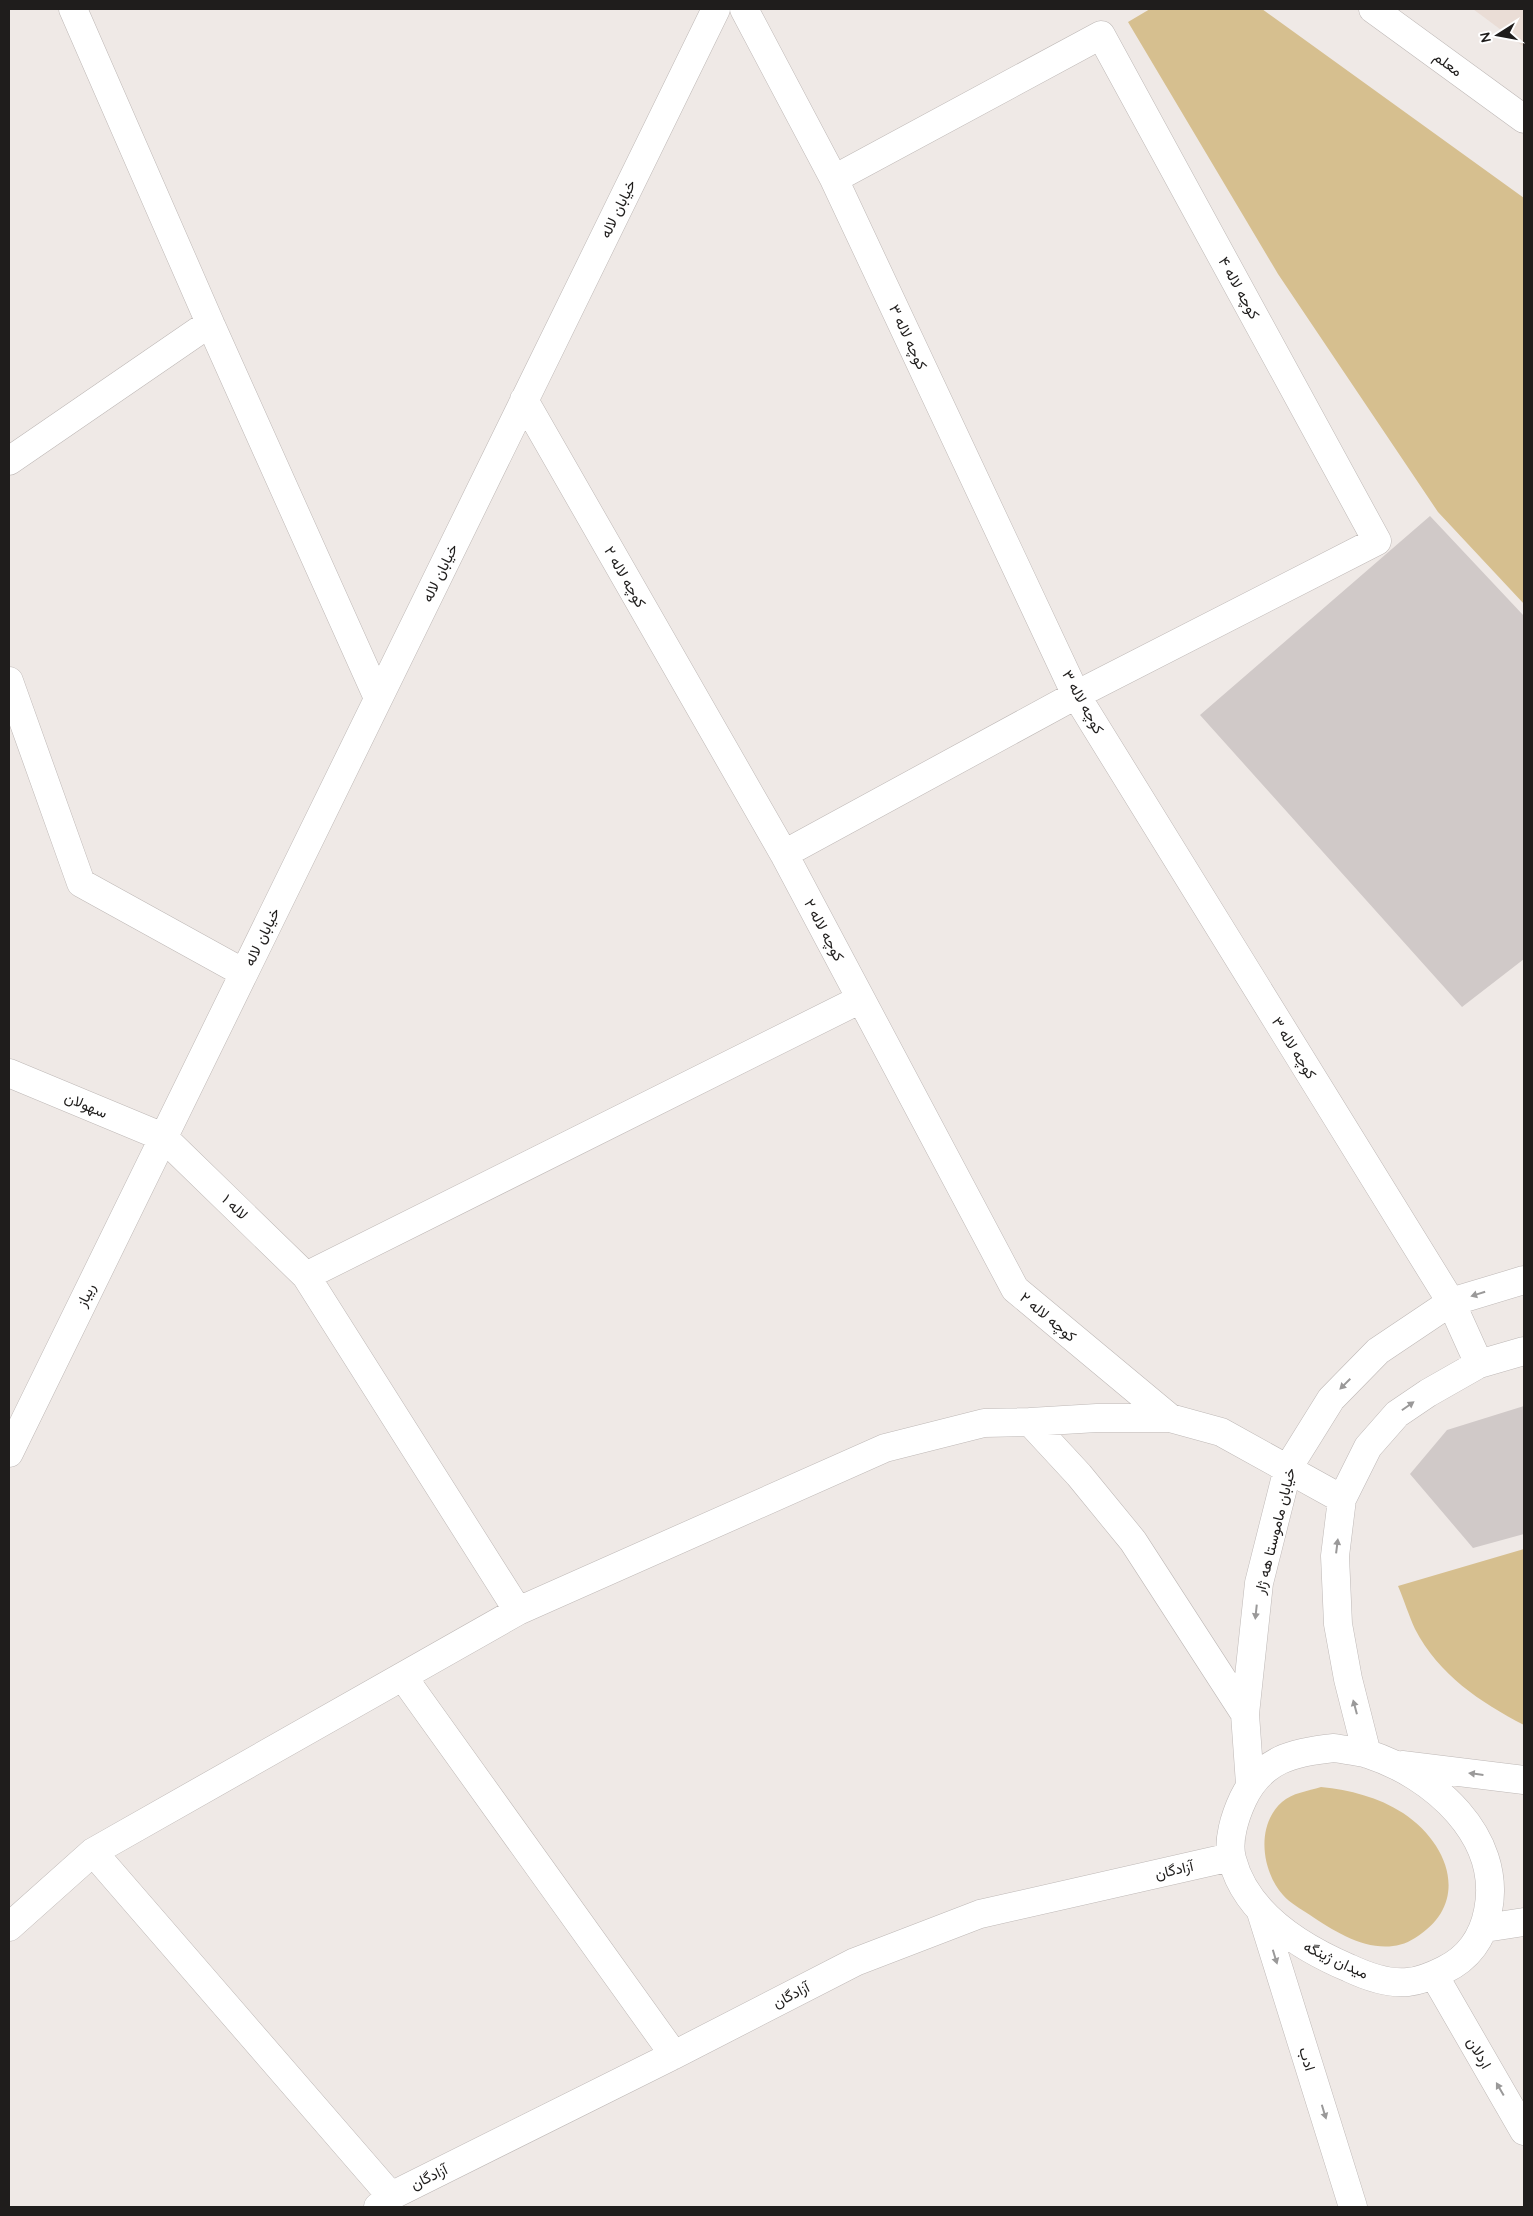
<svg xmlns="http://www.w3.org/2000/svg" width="1533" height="2216" viewBox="0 0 1533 2216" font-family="Quicksand,Vazirmatn,sans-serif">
<rect width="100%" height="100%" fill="#efe9e6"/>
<path fill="#eaddd6" d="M1473,9H1524V47Z"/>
<path fill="#d6bf8f" d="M1150,9H1262L1524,198V604L1438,512L1278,274L1128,22Z
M1524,1549V1725C1480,1702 1439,1675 1415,1629C1409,1616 1404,1600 1398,1586Z
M1321,1787C1350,1790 1378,1797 1403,1813C1450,1844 1471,1904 1415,1938C1381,1960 1339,1935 1310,1915C1301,1909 1290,1903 1283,1895C1261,1870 1256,1825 1282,1802C1292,1793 1308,1791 1321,1787Z"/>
<path fill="#d0c9c8" d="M1430,516L1524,616V959L1462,1007L1200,715Z
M1524,1406V1534L1473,1548L1410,1474L1447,1430Z"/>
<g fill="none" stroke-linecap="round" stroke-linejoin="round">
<defs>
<path id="minor" d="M73,9L210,323L378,698
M744,9L834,179L1076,695L1451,1302L1479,1364
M1373,9L1524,119
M524,400L784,854L1015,1289L1170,1418
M9,461L210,323
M9,681L81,883L244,973
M784,854L1076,695L1377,541L1101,35L834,179
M9,1073L163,1137L306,1276L518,1611
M306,1276L861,999
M1030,1422L1097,1418H1170L1221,1432L1342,1499
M9,1453L716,9
M403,1677L674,2055
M1334,1748C1345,1750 1358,1751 1368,1754C1433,1775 1503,1836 1488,1911C1483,1937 1469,1958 1444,1970C1434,1975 1420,1981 1408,1982C1389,1984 1366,1976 1349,1968C1300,1947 1246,1914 1232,1859C1227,1841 1235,1816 1243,1799C1262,1759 1294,1752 1334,1748Z
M1367,1754L1348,1679L1338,1624L1335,1556L1342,1499L1368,1447L1397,1414L1428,1393L1479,1364L1524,1351
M1402,1765L1524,1780
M1250,1784L1245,1714L1259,1583L1288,1468L1331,1399L1378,1351L1451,1302L1524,1280
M93,1852L391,2196
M1261,1912L1353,2207
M9,1927L93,1852L518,1611L885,1448L984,1423L1030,1422L1079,1475L1133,1541L1245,1714
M1485,1928L1524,1922
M1434,1975L1524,2131
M378,2207L391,2196L674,2055L855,1962L980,1914L1231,1857"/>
</defs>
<use href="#minor" stroke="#beb8b6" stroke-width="29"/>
<use href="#minor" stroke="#fff" stroke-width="28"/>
</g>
<defs><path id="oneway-solid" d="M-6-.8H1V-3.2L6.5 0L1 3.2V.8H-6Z" transform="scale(1.25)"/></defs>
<g fill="#9a9999">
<use href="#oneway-solid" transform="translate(1478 1294) rotate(163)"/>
<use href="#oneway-solid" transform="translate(1345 1384) rotate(135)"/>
<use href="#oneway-solid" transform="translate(1408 1406) rotate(-35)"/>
<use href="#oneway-solid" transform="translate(1337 1546) rotate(-83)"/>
<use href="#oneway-solid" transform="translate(1256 1612) rotate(96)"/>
<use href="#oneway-solid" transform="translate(1355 1707) rotate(-105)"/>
<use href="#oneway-solid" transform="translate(1476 1774) rotate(-173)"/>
<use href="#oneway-solid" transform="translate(1275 1957) rotate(73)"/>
<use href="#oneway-solid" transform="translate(1500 2089) rotate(-120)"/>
<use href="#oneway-solid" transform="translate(1324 2112) rotate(73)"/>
</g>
<g text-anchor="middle" stroke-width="4" stroke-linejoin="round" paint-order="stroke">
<g font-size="15" fill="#1f1d1c" stroke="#fff">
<text transform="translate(1448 64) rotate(36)" y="5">معلم</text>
<text transform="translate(618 209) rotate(-64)" y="5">خیابان لاله</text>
<text transform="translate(1239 288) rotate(61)" y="5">کوچه لاله ۴</text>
<text transform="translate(908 337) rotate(65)" y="5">کوچه لاله ۳</text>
<text transform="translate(440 573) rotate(-64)" y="5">خیابان لاله</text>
<text transform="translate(625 577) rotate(60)" y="5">کوچه لاله ۲</text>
<text transform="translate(1083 702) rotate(61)" y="5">کوچه لاله ۳</text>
<text transform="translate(824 930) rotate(62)" y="5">کوچه لاله ۲</text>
<text transform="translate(262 937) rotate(-64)" y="5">خیابان لاله</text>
<text transform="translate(1294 1048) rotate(58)" y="5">کوچه لاله ۳</text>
<text transform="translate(86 1105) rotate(23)" y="5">سهولان</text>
<text transform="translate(235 1207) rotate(44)" y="5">لاله ۱</text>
<text transform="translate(86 1295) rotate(-64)" y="5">ریباز</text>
<text transform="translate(1048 1317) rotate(40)" y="5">کوچه لاله ۲</text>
<text transform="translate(1275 1531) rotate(-76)" y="5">خیابان ماموستا هه ژار</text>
<text transform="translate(1174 1870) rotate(-13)" y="5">آزادگان</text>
<text transform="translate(1336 1960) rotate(25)" y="5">میدان ژینگه</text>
<text transform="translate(791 1995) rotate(-27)" y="5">آزادگان</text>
<text transform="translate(1479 2053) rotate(60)" y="5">اردلان</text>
<text transform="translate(1307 2059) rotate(73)" y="5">ادب</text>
<text transform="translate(429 2177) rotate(-26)" y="5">آزادگان</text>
</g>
</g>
<rect width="1533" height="2216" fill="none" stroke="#1f1d1c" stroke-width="20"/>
<g transform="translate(1498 35) rotate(259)" stroke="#ffffff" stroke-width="4" paint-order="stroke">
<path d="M0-4L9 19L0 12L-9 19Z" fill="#1f1d1c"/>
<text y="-8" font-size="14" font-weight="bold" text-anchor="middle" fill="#1f1d1c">N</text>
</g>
</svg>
